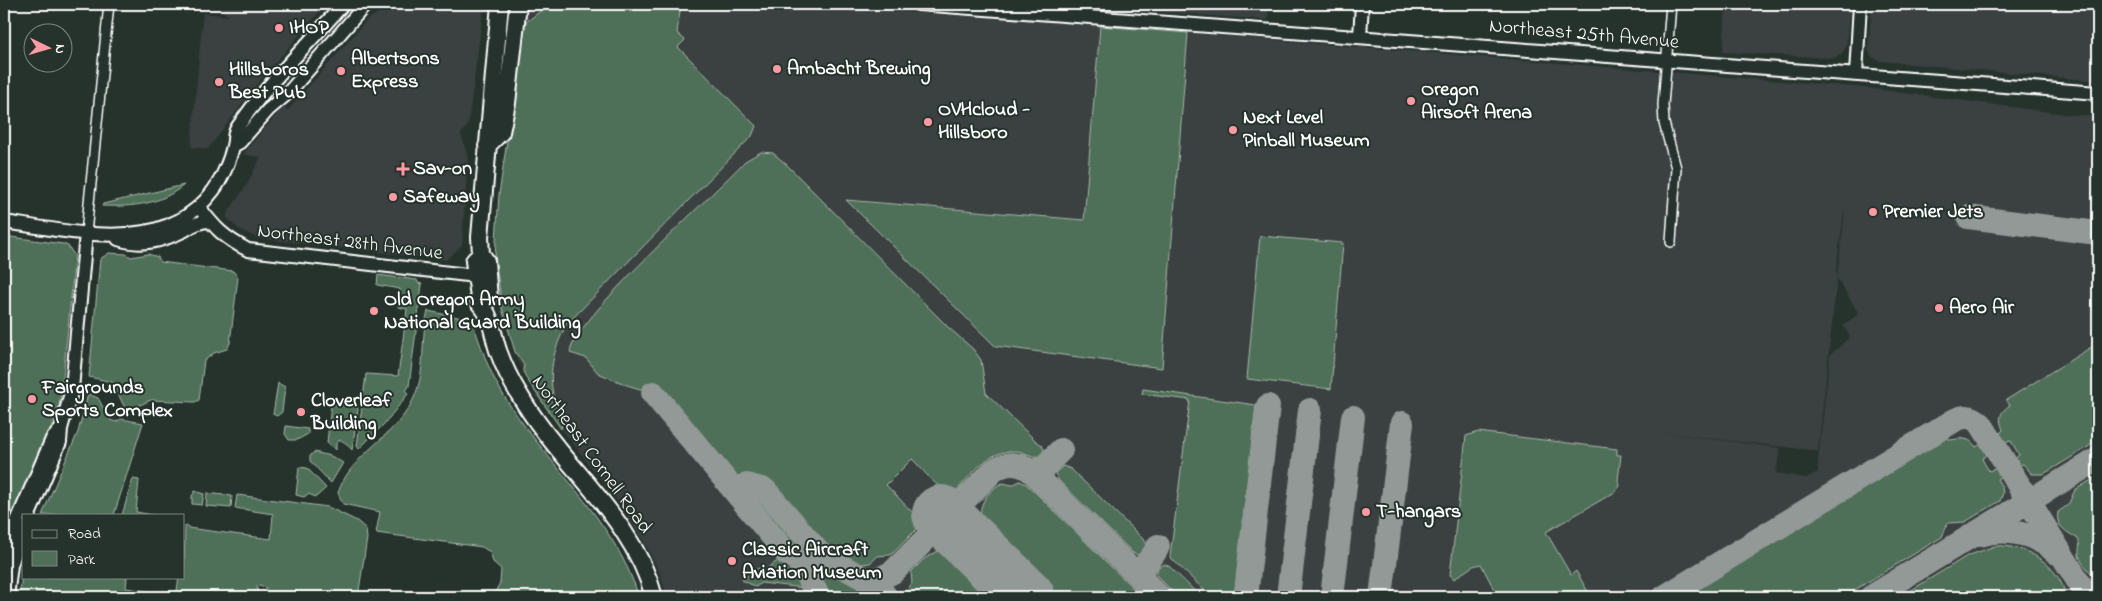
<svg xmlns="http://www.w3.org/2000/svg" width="2102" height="601" font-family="'Indie Flower',sans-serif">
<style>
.built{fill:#3a4140;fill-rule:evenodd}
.green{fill:#506f58;stroke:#a8b7ac}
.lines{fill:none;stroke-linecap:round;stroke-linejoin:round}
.taxiway{stroke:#929996;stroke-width:24}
.runway{stroke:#929996;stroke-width:58}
.street-casing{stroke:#fff;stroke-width:12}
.secondary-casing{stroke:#fff;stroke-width:16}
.highway-casing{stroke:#fff;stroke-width:20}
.street{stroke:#26332d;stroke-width:9}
.secondary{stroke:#26332d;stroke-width:12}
.highway{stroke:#26332d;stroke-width:16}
.poi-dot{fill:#ff9aa2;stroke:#26332d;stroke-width:2}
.labels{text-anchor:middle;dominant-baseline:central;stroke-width:4;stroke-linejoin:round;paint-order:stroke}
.poi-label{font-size:20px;font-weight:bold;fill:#fff;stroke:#26332d;text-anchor:start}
.street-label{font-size:20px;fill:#fff;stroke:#26332d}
</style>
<rect width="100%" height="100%" fill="#26332d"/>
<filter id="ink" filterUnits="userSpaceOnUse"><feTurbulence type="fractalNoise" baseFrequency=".02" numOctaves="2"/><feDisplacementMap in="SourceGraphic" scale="10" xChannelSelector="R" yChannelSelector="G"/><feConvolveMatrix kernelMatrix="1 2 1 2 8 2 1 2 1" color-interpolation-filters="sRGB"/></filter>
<g filter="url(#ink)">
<!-- built -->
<path class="built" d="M214,4H326L258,83L208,149L191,147L203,13L229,16Z
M392,4H477L483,11L468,125L461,134L468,158L462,245L446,260L257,238L239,229L227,218V214L246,186L261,157L243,154L283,107L288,110L367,20Z
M526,4H802L1100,26L1084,220L848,200L1162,368L1188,33L1866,88L2064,114L2098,117V597H667L661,576L648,549L625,511L537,397L517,359L501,311L495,256L499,194L524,7ZM1844,212H1845L1837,278L1836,270ZM1343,243L1331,390L1248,379ZM1837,278L1859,314L1843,325L1850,337L1830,355L1818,461V472L1806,478L1776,473L1780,448L1658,432L1818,451Z
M1052,4H1269L1268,20Z
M1726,4H1850L1846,47L1842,54L1833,58L1723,52Z
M1872,4H2098V81L1880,61L1872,57L1868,50Z"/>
<!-- green -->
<path class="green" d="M546,4H681L677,33L685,40L678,47L756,126L752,136L567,324C553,349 547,375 555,403C558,412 564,420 561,429L526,378L523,370L524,365L515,352L502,308L495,256L499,194L512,108L520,27L543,9Z
M1100,26L1188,33L1162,368L995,346L846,200L1084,220Z
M761,152L773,153L787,165L949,328L973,349L981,360L986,393L1036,441L1042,445L1044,450L1041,456C1031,458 1024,451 1015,451C988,450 972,474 956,491C942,497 922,468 912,459L886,485L918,518L919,527L893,553L890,555L878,556L870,563L855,565L839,559L821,548L773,489L763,483L733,475L687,416L668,395L657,388L640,389L627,385L598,373L586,358L570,353C571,322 716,193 745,161Z
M184,185C160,205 132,207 102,206L103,204Z
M4,236L63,244L68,246L75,256L62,388L58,411L4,539Z
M1260,236L1343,243L1331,389L1247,379Z
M109,253L126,254L131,257L148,254L158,257L160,262L233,271L238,277L230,343L227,349L214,353L204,361L199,400L195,402L151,400L131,409L125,408L112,382L89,377L100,259Z
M378,275L417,280L418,283L422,284L409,386L406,391L408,394L385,423L359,449L357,446L366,374L398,376L407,309L398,307L400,289L377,285Z
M428,311L472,320C480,344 488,369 501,391C543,462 614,517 639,597H492L500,583L501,569L493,562L490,552L482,547L376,533L380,512L343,504L338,493C349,458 386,441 406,412C430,377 418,346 428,311Z
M2098,343V439L2088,447L2049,471L2043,474H2032L2023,464L2018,466L2014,459L2019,455L2011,441L2004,443L1999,434L2003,430C1998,418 2000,412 2010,405L2006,400Z
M278,383L285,387L282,412L277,416L273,414Z
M1143,389L1256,405L1234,597H1211L1170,557L1190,400L1142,394Z
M88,394L98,398L110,420L116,422L121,419L143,423L114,515H42L78,432Z
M331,404L357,407L358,409L352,450C347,445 347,442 339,440L336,444V450L327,443Z
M286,426L308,429V434L297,440H289L285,434Z
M1478,432L1617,449V455H1621L1618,480L1620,486L1615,492L1546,532L1571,575L1576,571L1591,597H1498L1481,564L1473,566L1454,579L1450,575L1466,436Z
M1945,437L1951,440C1962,438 1969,437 1976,447L1982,443L1988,454L1982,459L1989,471L1997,468L2002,476L1997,479L2002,487L2003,493L2000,501L1965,522L1948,523L1942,537L1843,597H1679Z
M314,452L331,456L343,463L331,483L310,461V456Z
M1063,466L1071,469L1143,539L1146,545L1143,552L1138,555L1133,553L1058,480L1055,473Z
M299,467L307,468L326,488L316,497L308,494L304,497L296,495Z
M2098,476V580C2092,574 2082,565 2079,556C2078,550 2081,545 2078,539C2068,532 2055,528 2058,512L2068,505L2075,490Z
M133,479L139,480L136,512L153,515H122Z
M1020,481L1026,484L1038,495L1142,597H1054L995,536C994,516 984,525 981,515C978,503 993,486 1003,483L1012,485Z
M749,490L757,491L766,497L810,550L801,551L792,547L745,491Z
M195,491L204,494L202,505L192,504V496Z
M207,493L232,496L231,508L206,506Z
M237,495L328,507L357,521L366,529L367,538L358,597H302L288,595V597H262L265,596L266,588L260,585L257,586L258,597H176L179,577H184L185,526H188V528L271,539L273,514L235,508Z
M1995,546C2026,544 2060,565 2066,597H1900L1967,556Z
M938,551H943L950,555L953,564L968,566L999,597H903L912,583L911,572L924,559Z
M779,560L793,565L807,590L804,588L761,583L756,587L742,580L758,568L763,571Z
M24,563V577H127L126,588L167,594L166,597H134L105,593L104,597H19Z
M820,564C835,568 858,583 862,597H826L810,569V566Z
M1165,564L1170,567L1201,597H1178L1156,575L1158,567Z"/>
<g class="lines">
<!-- taxiway -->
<path class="taxiway" d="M1968,217L2098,233
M653,393L787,554C800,563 814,555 829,560
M1030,470H1041L1061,450
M734,489L747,485L765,490L821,555L878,586L886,597
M1979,535C2007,527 2035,533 2057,553
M797,559L819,597
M864,578L879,579L893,572L993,471C1006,462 1017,462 1030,470L1160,597
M1145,582C1135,568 1154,559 1158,546
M1246,597L1268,406
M1288,597L1310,410
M1332,597L1353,417
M1381,597L1402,423
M1664,597L1955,420C1965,415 1973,416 1981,424L2088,597
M1871,597L2098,459"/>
<!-- runway -->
<path class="runway" d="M941,514L1026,597"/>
<defs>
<path id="street" d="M86,233L109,4
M1671,242L1676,168L1664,123L1663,105L1671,4"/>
<path id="secondary" d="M918,4L2098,93
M1360,36L1362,4
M1856,74L1860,4
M233,146L240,142L268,110L288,93L366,4
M199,207C215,228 223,237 248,250L476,276
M4,222C72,231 164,257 213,191C222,179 230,160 233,146C235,139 233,134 237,128C267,83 308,45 343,4
M118,239C142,247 162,241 185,230C193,225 200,221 210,221
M29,515L60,442L61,429L72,389L86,233
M4,558L11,535L52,439L61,429
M7,597L11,565L24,527"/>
<path id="highway" d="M487,146L501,132L507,103L518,4
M481,254L474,261L480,304C492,315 493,338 499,353C504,367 511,381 519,394C559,464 633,516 654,597
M489,298L486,261L481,254L480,237L500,4"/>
</defs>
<!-- street casing -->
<use href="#street" class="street-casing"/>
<!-- secondary casing -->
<use href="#secondary" class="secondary-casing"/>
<!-- highway casing -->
<use href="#highway" class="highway-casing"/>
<!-- street -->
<use href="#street" class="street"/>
<!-- secondary -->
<use href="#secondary" class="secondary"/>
<!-- highway -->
<use href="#highway" class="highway"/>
</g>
</g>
<!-- markers -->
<g class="poi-dot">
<circle cx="279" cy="28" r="5"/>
<circle cx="777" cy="69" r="5"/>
<circle cx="341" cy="71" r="5"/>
<circle cx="219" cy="82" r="5"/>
<circle cx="1411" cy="101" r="5"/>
<circle cx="928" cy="122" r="5"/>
<circle cx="1233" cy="130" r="5"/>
<path d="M400.5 161.5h5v5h5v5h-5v5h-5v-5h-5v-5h5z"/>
<circle cx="393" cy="197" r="5"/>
<circle cx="1873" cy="212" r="5"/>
<circle cx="1939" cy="308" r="5"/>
<circle cx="374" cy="311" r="5"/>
<circle cx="32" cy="399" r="5"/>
<circle cx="301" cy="412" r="5"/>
<circle cx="1366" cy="512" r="5"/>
<circle cx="732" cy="561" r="5"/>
</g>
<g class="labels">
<!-- poi labels -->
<g class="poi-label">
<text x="289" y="28">IHOP</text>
<text x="351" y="59">Albertsons<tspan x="351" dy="23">Express</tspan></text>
<text x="787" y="69">Ambacht Brewing</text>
<text x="229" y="70">Hillsboros<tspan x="229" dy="23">Best Pub</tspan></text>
<text x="1421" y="90">Oregon<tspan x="1421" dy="23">Airsoft Arena</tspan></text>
<text x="938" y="110">OVHcloud -<tspan x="938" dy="23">Hillsboro</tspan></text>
<text x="1243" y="118">Next Level<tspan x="1243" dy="23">Pinball Museum</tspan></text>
<text x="413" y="169">Sav-on</text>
<text x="403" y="197">Safeway</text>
<text x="1883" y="212">Premier Jets</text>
<text x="384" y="300">Old Oregon Army<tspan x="384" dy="23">National Guard Building</tspan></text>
<text x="1949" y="308">Aero Air</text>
<text x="42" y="388">Fairgrounds<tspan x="42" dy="23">Sports Complex</tspan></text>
<text x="311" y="401">Cloverleaf<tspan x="311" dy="23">Building</tspan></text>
<text x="1376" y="512">T-hangars</text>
<text x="742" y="550">Classic Aircraft<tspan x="742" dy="23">Aviation Museum</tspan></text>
</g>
<!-- street labels -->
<g class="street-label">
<text transform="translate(1584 35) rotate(5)">Northeast 25th Avenue</text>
<text transform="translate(350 243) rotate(7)">Northeast 28th Avenue</text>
<text transform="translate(591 455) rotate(54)">Northeast Cornell Road</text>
</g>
</g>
<!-- margin -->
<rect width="2102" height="601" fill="none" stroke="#26332d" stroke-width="20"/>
<rect x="10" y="10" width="2082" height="581" fill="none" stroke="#fff" stroke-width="2" filter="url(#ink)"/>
<!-- legend -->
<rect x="22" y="514" width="162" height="65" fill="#26332d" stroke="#7d8581"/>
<rect x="32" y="530" width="25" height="8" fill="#26332d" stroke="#7d8581"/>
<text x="68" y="538" font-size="15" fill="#ffffff">Road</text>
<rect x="32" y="551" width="25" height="15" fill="#506f58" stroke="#7d8581"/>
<text x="68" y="564" font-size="15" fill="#ffffff">Park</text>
<!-- north arrow -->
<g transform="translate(48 48) rotate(95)"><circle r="24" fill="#26332d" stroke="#7d8581"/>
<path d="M0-4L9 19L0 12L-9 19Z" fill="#ff9aa2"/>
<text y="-8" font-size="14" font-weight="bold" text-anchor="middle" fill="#ffffff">N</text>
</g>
</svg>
